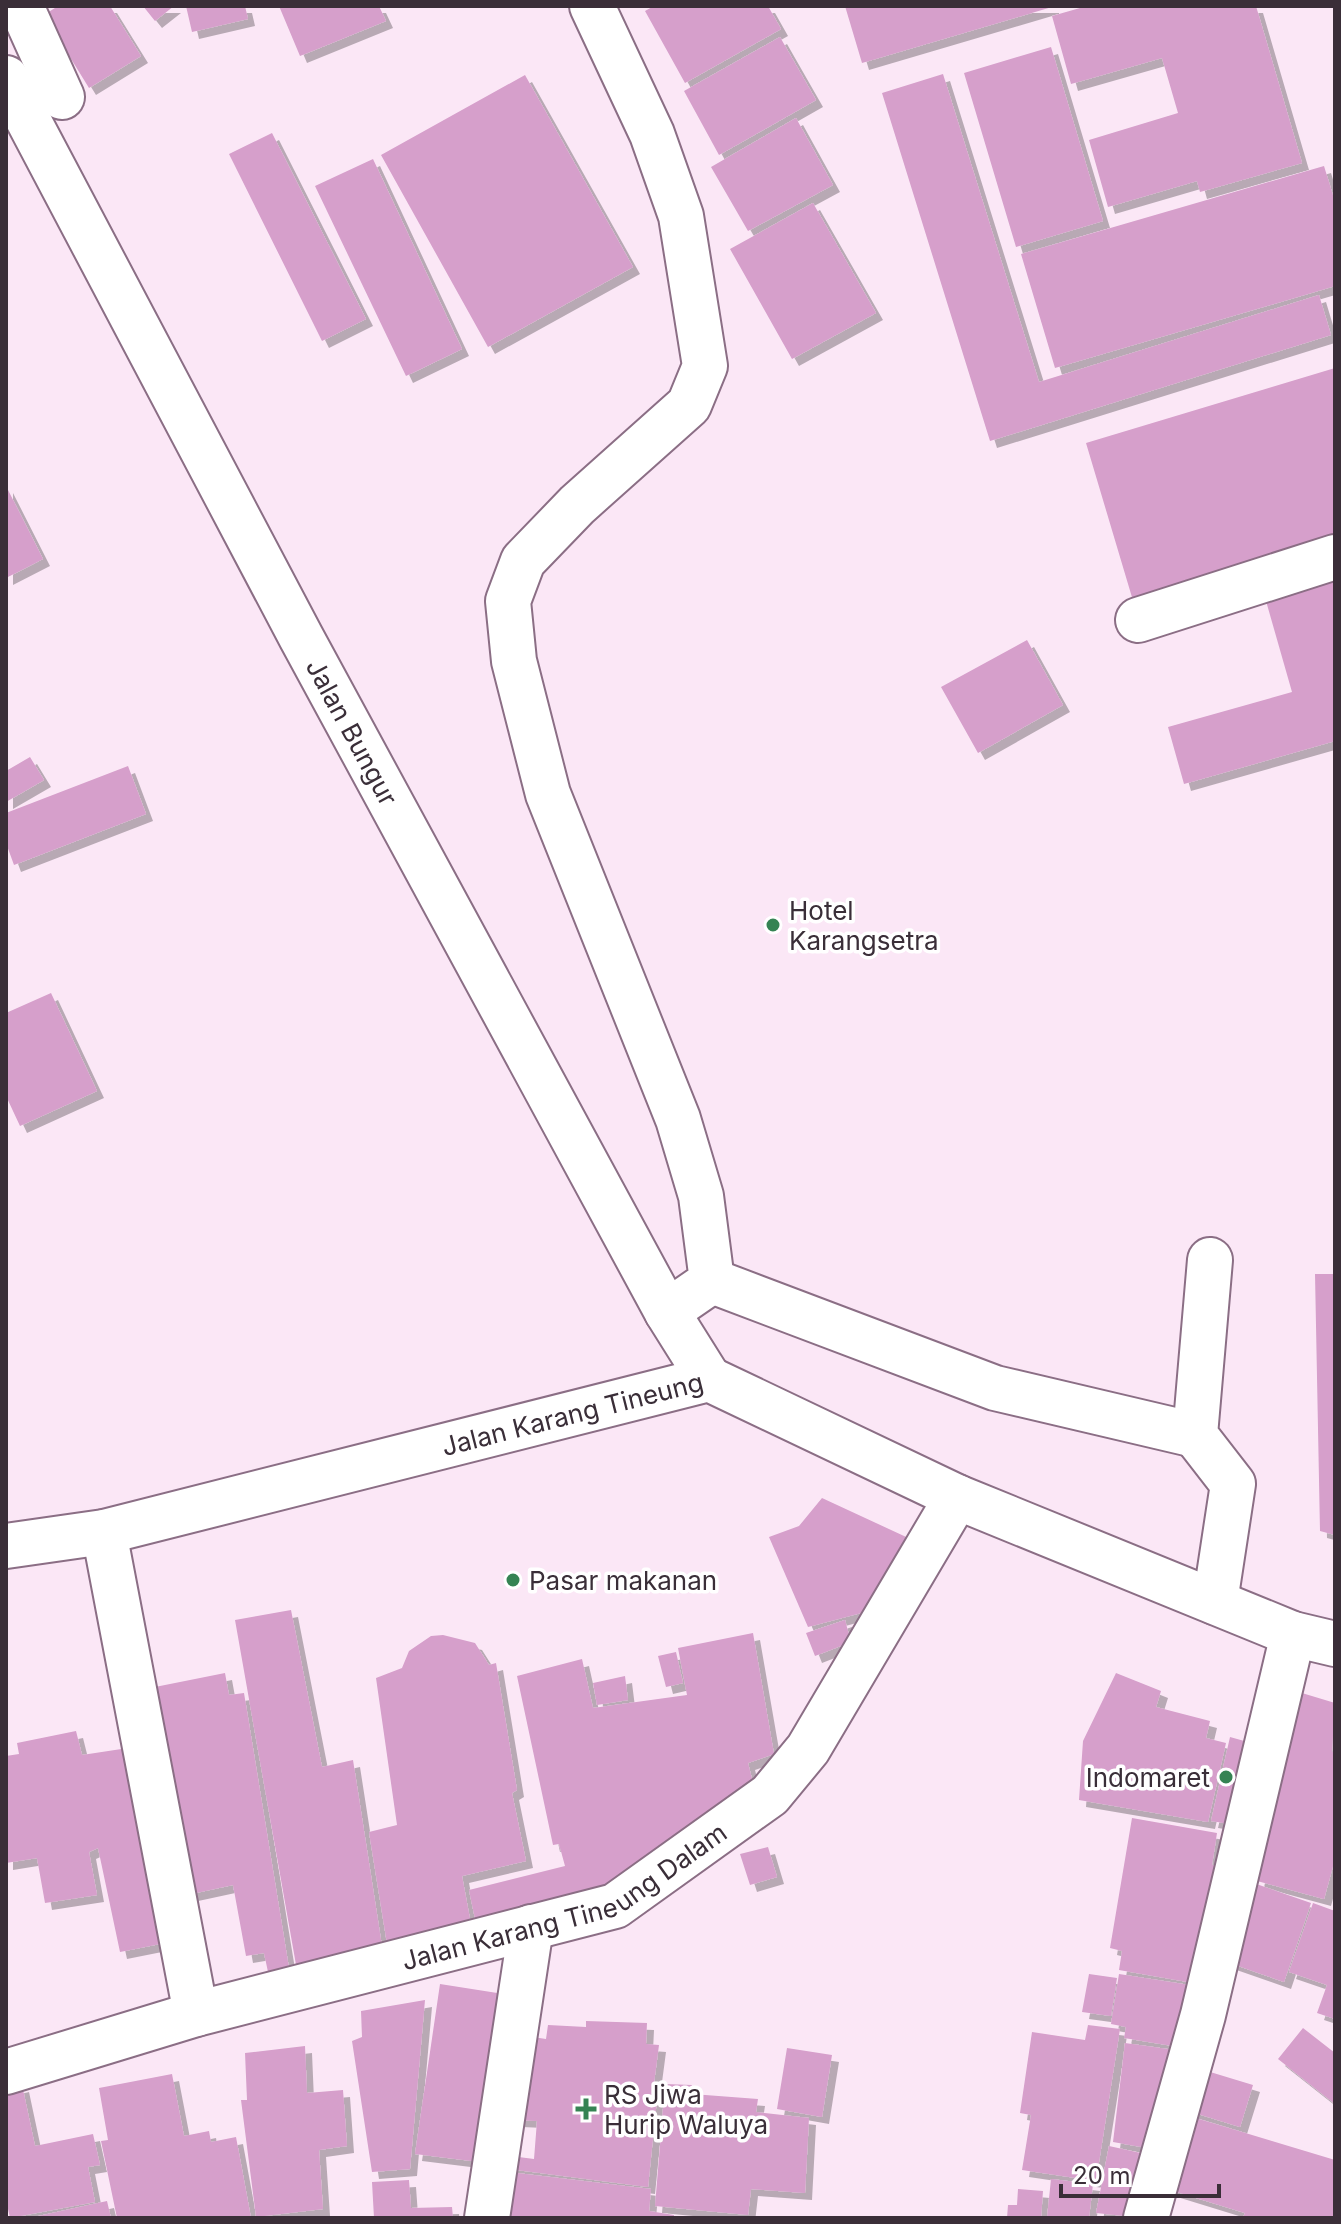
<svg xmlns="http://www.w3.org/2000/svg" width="1341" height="2224" font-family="Inter,sans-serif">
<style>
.building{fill:#d69fcb;filter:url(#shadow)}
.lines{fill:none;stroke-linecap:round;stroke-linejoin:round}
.minor-casing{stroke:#8b6e85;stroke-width:48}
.minor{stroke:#fff;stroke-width:44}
.poi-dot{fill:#358353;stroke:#fff;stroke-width:3}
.labels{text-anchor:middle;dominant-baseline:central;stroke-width:7;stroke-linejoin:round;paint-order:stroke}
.street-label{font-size:26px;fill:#3a2e38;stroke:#fff}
.poi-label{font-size:26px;fill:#3a2e38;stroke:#fff;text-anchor:start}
</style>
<defs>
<filter id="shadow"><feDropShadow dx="7" dy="7" stdDeviation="0" flood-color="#0004"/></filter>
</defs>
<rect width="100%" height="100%" fill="#fbe7f6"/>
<!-- building -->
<path class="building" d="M58,6H110L141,56L89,88L44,15Z
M143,6H174L155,21Z
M186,6H245L248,19L192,32Z
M279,6H379L386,21L300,56Z
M654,6H768L781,29L685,83L645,11Z
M845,6H1052V7L862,63Z
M1087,6H1256L1302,163L1200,192L1197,181L1108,207L1089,140L1178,113L1162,58L1071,84L1052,16Z
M780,37L816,100L719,155L684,91Z
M1051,47L1103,221L1016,247L964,73Z
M943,74L1039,382L1319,295L1331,335L990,441L882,93Z
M525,75L633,267L488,347L381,155Z
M796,118L833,185L748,231L711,167Z
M272,133L366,319L322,341L229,154Z
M373,159L462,349L406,376L315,186Z
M1324,166L1335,202V286L1055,368L1021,254Z
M813,203L876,313L792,359L730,249Z
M1335,368V542L1134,604L1086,443Z
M6,486L43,559L6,578Z
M1335,574V741L1184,784L1168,727L1292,692L1264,594Z
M1027,640L1063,705L978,753L941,687Z
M30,757L44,780L6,802V771Z
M128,766L146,814L14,865L6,843V813Z
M51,993L97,1091L20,1126L6,1096V1013Z
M1315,1274H1335V1535L1320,1531Z
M822,1498L917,1542L880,1608L808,1627L769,1537L799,1526Z
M291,1610L322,1767L353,1760L384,1959L298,1976L235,1620Z
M845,1620L851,1642L815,1656L806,1633Z
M753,1633L774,1754L748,1763L756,1795L610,1900L478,1933L469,1890L565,1866L559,1844L553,1845L517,1676L582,1659L593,1708L687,1695L678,1648Z
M443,1635L475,1643L489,1665L496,1663L517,1790L512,1793L526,1861L462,1876L473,1935L389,1956L369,1832L397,1825L376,1678L402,1668L409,1651L431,1636Z
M676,1652L683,1683L666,1687L658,1656Z
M225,1673L229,1695L244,1693L289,1968L268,1972L264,1953L246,1956L233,1885L182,1896L145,1689Z
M1116,1673L1161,1691L1156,1707L1210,1721L1206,1738L1226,1743L1208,1822L1079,1800L1083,1741Z
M625,1676L628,1700L597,1705L593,1683Z
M1292,1690L1335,1703L1332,1752H1335V1859L1324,1899L1257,1881Z
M76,1731L82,1755L128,1748L165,1943L120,1952L98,1848L89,1852L97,1895L45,1903L37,1858L6,1863V1756L19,1754L17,1743Z
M1230,1737L1255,1744L1236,1825L1211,1821Z
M1132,1818L1217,1833L1212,1865L1226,1866L1205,1985L1119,1970L1122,1951L1110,1948Z
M768,1847L777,1877L750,1885L740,1854Z
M1248,1881L1311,1903L1284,1982L1221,1960Z
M1313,1903L1335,1911V2019L1317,2013L1327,1985L1289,1972Z
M1089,1974L1117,1978L1111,2016L1082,2012Z
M1119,1974L1196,1986L1185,2048L1124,2038L1126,2027L1111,2024Z
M440,1984L510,1995L488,2163L415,2154Z
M425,2000L410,2169L372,2172L352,2041L362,2037L361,2011Z
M586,2021L647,2023L646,2044L659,2045L652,2098L657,2099L648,2187L509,2169L511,2156L534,2159L537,2121L515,2120L526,2036L546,2039L548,2025L586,2027Z
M1088,2025L1120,2029L1096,2181L1022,2170L1031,2115L1020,2113L1032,2032L1085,2040Z
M1303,2028L1335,2053V2104L1278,2059Z
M1125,2043L1189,2052L1164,2151L1113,2142Z
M305,2046L307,2093L343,2090L347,2146L319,2150L323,2209L256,2217L241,2100H247L245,2053Z
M787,2048L832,2055L822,2117L777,2109Z
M1197,2068L1253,2085L1240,2127L1185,2110Z
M172,2074L184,2136L209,2131L211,2142L236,2137L251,2218H117L101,2141L108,2140L99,2088Z
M665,2084L692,2085V2094L758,2099L756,2112L809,2118L805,2193L751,2189L748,2215L655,2206Z
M22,2085L35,2146L93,2134L100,2165L88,2167L95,2202L10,2218L6,2200V2089Z
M1189,2116L1335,2160V2218H1243L1245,2213L1167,2189Z
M1109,2146L1159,2157L1144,2218L1096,2213Z
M499,2171L651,2189L649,2211L674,2215V2218H494Z
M1051,2179L1093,2184L1089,2218H1047Z
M409,2180L411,2208L452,2207L453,2218H374L372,2182Z
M1018,2189L1043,2191L1041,2218H1007L1008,2205H1017Z
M107,2201L111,2218H34V2217Z"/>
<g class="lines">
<defs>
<g id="minor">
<path d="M21,6L62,97"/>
<path d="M592,6L652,134L681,216L705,366L689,405L577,505L523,561L508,601L514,661L548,794L678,1119L701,1196L712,1281L667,1312"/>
<path id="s1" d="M6,78L301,637L667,1312L709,1379"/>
<path d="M1138,620L1335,557"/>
<path d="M1210,1260L1195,1435L1233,1484L1215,1602"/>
<path d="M712,1281L995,1388L1195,1435"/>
<path d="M104,1532L196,2014"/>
<path id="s2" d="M6,1546L104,1532L709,1379L957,1497L1293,1634L1335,1644"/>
<path id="s3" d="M6,2072L196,2014L615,1906L770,1795L808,1749L957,1497"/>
<path d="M487,2218L531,1927"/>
<path d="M1146,2218L1203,2015L1293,1634"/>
</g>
</defs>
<!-- minor casing -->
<use href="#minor" class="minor-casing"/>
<!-- minor -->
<use href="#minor" class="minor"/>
</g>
<!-- markers -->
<g class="poi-dot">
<circle cx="773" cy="925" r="8"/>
<circle cx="513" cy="1580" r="8"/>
<circle cx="1226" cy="1777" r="8"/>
<path d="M582 2097h8v8h8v8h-8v8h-8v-8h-8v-8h8z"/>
</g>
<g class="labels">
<!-- street labels -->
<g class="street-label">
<text stroke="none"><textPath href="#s1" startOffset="740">Jalan Bungur</textPath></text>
<text stroke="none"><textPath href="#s2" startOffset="582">Jalan Karang Tineung</textPath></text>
<text stroke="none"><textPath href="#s3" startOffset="588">Jalan Karang Tineung Dalam</textPath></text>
</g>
<!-- poi labels -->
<g class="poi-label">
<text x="789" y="910">Hotel<tspan x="789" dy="30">Karangsetra</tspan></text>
<text x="529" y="1580">Pasar makanan</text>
<text x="1210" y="1777" text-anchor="end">Indomaret</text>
<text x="604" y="2094">RS Jiwa<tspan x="604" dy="30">Hurip Waluya</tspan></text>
</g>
</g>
<!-- border -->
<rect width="1341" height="2224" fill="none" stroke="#3a2e38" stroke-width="16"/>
<!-- scale -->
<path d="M1061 2184v12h158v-12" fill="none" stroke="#3a2e38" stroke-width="4"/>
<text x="1073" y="2184" font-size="24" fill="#3a2e38" stroke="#ffffff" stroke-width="6" paint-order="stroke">20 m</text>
</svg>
